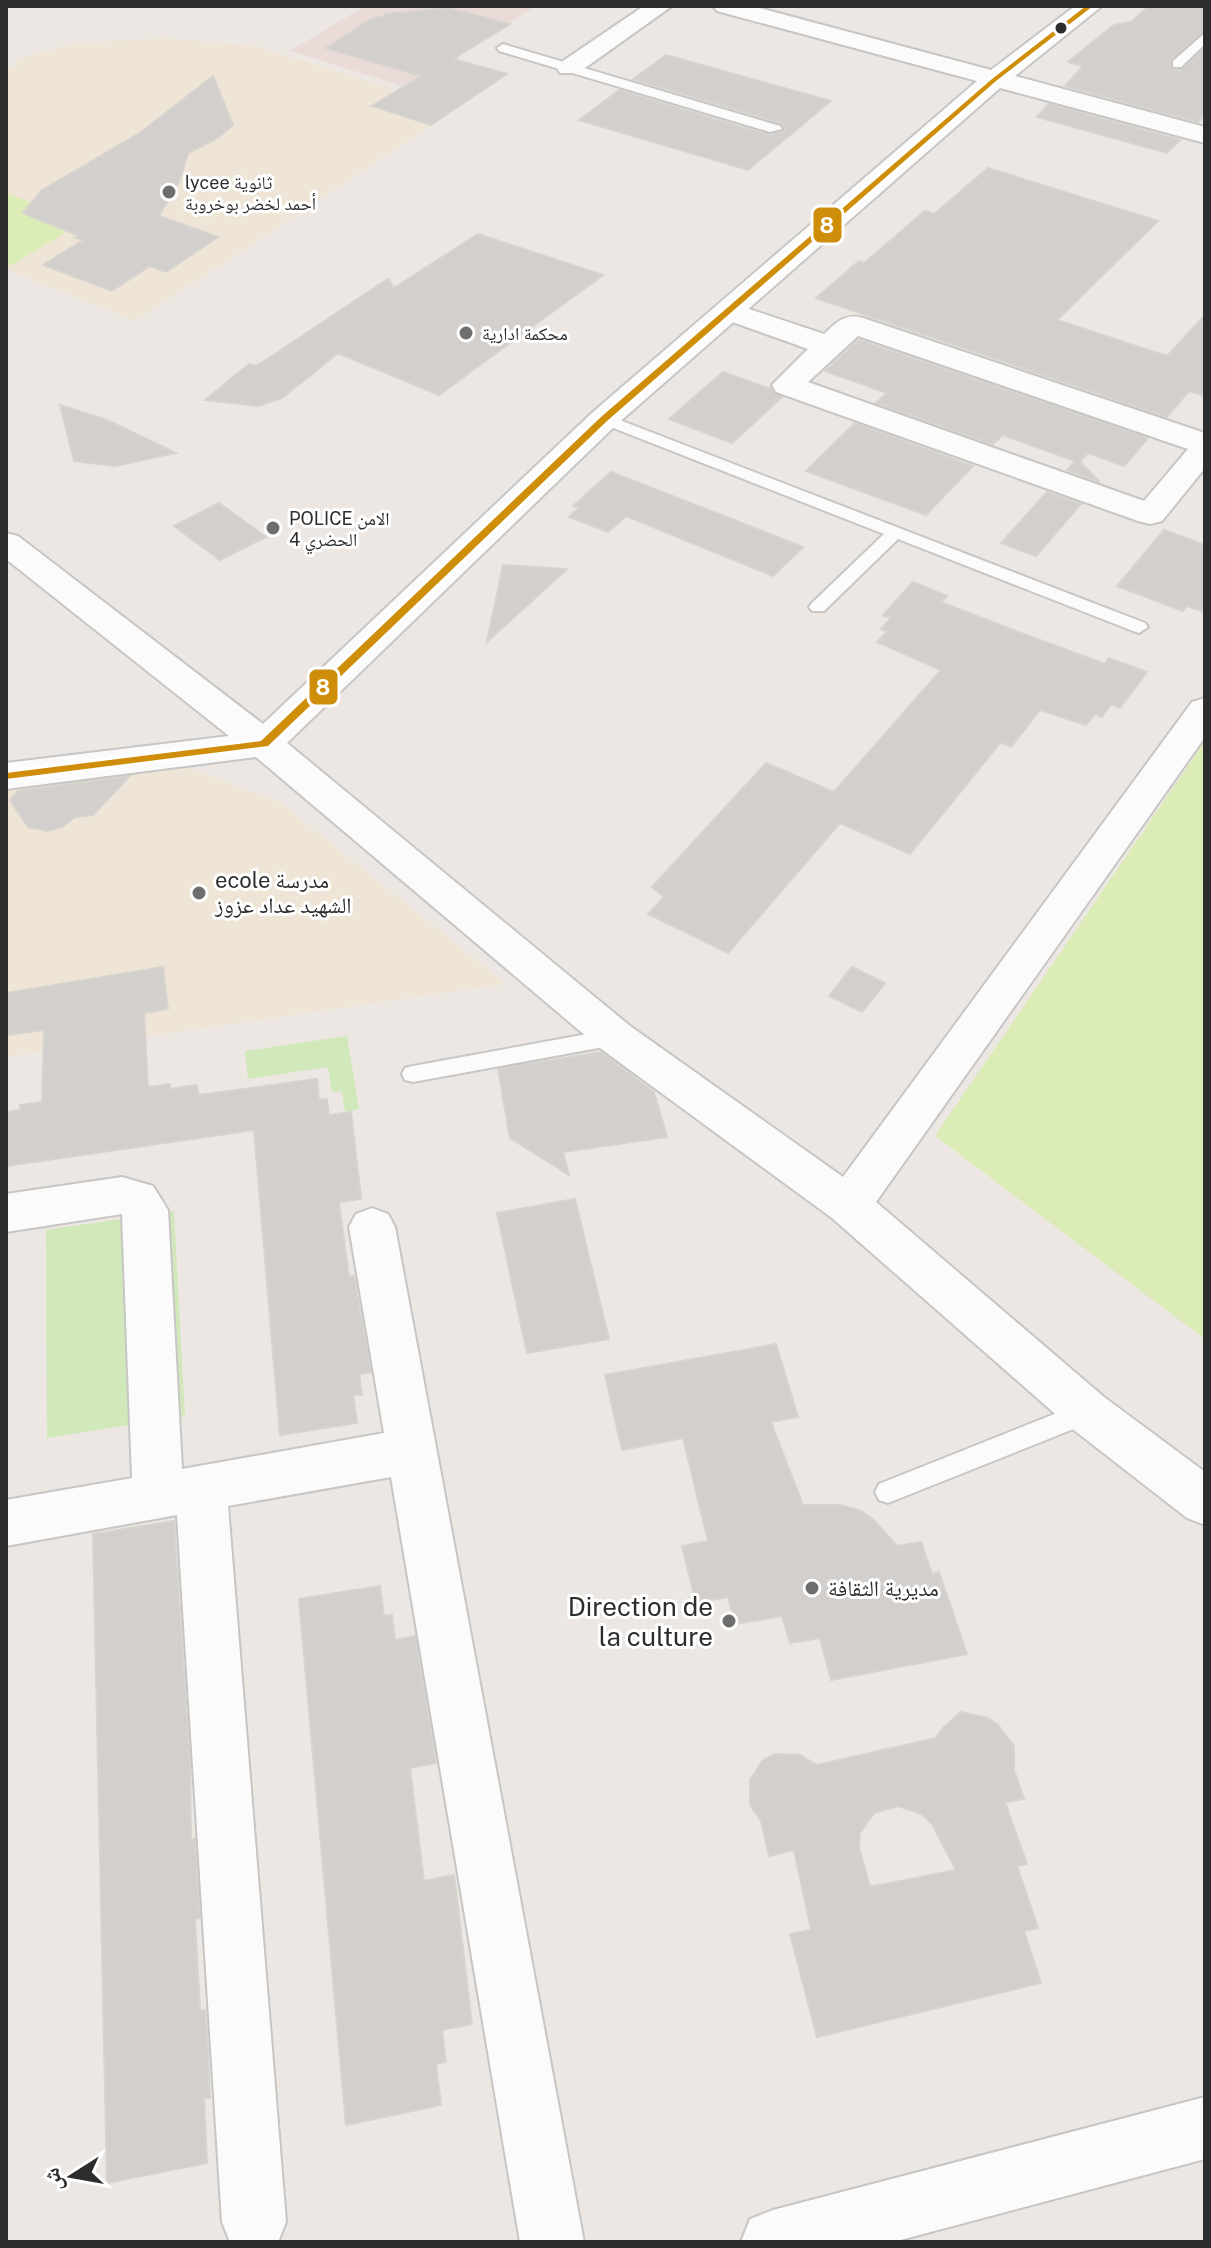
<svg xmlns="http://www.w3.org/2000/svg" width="1211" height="2248" font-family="'Public Sans','Noto Naskh Arabic',sans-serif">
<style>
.education{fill:#efe5d7}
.medical{fill:#eadbd9}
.green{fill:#d0e8ba}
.pitch{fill:#dcecb7}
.building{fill:#d2cfcc;stroke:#d7d3ce;stroke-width:2;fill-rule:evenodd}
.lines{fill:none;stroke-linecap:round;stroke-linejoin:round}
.lane-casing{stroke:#c7c6c5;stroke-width:4}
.street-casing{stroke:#c7c6c5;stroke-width:4}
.secondary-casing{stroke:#c7c6c5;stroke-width:4}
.lane{fill:#fcfbfb;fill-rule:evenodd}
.street{fill:#fcfbfb;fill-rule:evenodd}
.secondary{fill:#fcfbfb;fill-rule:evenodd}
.bus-1-casing{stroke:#fff;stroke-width:6}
.bus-1{fill:#cf8e09;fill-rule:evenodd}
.bus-dot{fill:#2d2d2d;stroke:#fff;stroke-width:3}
.poi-dot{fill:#706e6c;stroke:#fff;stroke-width:3}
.labels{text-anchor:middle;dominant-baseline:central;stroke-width:6;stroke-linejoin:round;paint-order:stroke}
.far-poi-label{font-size:18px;fill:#2d2d2d;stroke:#fff;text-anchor:start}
.poi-label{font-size:22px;fill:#2d2d2d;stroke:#fff;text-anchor:start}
.near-poi-label{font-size:26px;fill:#2d2d2d;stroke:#fff;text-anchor:end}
.line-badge{stroke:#fff;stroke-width:3}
.badge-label{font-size:22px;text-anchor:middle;font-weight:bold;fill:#fff}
</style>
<rect width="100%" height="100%" fill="#ece7e2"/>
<!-- education -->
<path class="education" d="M165,38L256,46L456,109L136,321L6,270V70L19,65L13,61L74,43Z
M173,762L280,802L506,984L6,1057V784Z"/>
<!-- medical -->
<path class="medical" d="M365,6H535L412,89L290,51Z"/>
<!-- green -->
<path class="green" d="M347,1036L359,1109L345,1112L342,1091L332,1092L328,1067L248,1079L245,1051Z
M174,1211L185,1416L47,1438L46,1230Z"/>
<!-- pitch -->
<path class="pitch" d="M6,193L83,222L10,266L6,264Z
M1205,741V1339L935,1136Z"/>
<!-- building -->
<path class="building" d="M1149,6H1205V30L1170,61L1171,69L1181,70L1205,48V115L1198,122L1065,86L1083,66L1068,62L1114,25L1131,22Z
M448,8L510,24L453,59L507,74L431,125L372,106L421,76L326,48L373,18L385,17V14Z
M666,55L741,76L831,101L748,170L579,120L619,90L769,135L785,130L781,123L633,79Z
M213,76L233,125L218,138L188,153L180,180L159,216L218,237L166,272L150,266L112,291L43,265L83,240L74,237L77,235L23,213L41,191L141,132Z
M1049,104L1180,140L1167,153L1037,117Z
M988,168L1158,221L1057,320L1167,356L1205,315V396L1189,391L1167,417L816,298L859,261L864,263L925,211L934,214Z
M478,234L603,275L439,395L338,353L282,398L258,406L205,400L249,364L255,366L261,363L388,279L394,288Z
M859,340L1148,438L1124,466L1088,453L1080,462L1100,482L1067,470L1075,461L1003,435L993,444L876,403L887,393L825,371Z
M723,372L771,389L782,397L732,443L669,419Z
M60,405L107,420L176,453L115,466L74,461Z
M855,423L973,466L926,515L806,471Z
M611,472L724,516L803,547L773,576L626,516L608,532L569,517L579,508L573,506Z
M1047,492L1081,504L1036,556L1001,543Z
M219,503L266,537L220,560L174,526Z
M1164,530L1205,545V612L1187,606L1183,611L1117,586Z
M503,565L567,569L487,642Z
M913,582L947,596L941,602L1000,625L1105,664L1109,658L1147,672L1120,708L1111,704L1102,717L1095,714L1086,725L1040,710L1011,747L1001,742L910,854L840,823L728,953L648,914L664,897L652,887L766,763L834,792L941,670L877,642L887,632L881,629L891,618L883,615Z
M130,776L93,815L75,817L62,827L48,831L28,827L10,800L18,791Z
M163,967L168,1009L144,1013L148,1087L170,1084V1089L197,1085L198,1095L317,1079L319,1100L327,1099L329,1115L351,1112L361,1199L339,1202L349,1277L354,1276L371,1372L359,1374L362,1395H353L357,1423L280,1435L254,1130L6,1166V1112L20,1110V1105L42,1102L44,1030L6,1035V993Z
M852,967L885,983L862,1012L829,996Z
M601,1052L654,1092L667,1137L563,1152L569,1175L510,1138L498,1069Z
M575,1199L609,1339L527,1353L497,1213Z
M776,1344L798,1417L771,1422L803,1505H841L861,1511L874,1520L897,1546L921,1542L932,1574L939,1572L967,1654L831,1680L820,1638L790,1643L782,1616L735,1624L728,1597L696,1603L682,1546L708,1541L683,1438L622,1450L605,1375Z
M174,1521L190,1762L191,1840L195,1839L200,1918L195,1919L200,2011L205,2010L208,2053L210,2098H204L207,2163L107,2183L93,1534Z
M380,1586L384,1616L392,1615L395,1640L415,1636L436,1763L410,1768L424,1881L454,1875L472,2024L442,2030L446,2062L436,2064L441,2105L346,2125L299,1599Z
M961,1712L988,1718L998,1725L1014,1746V1770L1024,1799L1005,1802L1027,1864L1017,1866L1038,1928L1024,1931L1041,1983L817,2037L790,1934L811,1930L794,1850L769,1856L761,1821L750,1805V1780L763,1760L775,1754L800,1755L817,1765L936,1738L943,1728ZM898,1806L922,1814L932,1824L956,1870L870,1887L859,1847L860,1833L874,1813Z"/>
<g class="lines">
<defs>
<path id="lane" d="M1205,33V44L1181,67H1173V61Z
M503,44L780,126L782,129L770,132L499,51L497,48Z
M604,414L1145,623L1148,627L1139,633L1133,631L898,539L824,611H812L809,607L812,603L884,534L598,422V416Z
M615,1029L623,1031L626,1037L623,1043L615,1045L413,1082L405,1080L402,1074L405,1068L413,1066Z
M1087,1401L1096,1404L1099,1412L1096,1420L888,1503L879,1500L875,1492L879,1484Z"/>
<path id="street" d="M644,6H672L578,73H560L557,68L560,63Z
M731,303L824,334C837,322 845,313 863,318L1205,433V468L1162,521L1150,524L1138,521L776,392L772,385L808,349L721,318L716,312L721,306ZM858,336L1188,449L1144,501L808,382Z
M122,1177L153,1186L168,1210L182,1469L384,1433L349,1227L356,1214L372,1208L388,1214L395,1227L584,2242H520L391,1477L228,1506L286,2222L278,2242H230L222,2222L177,1515L6,1546V1500L132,1478L122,1214L6,1232V1194Z
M1205,2097V2159L893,2242H741L750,2219L773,2210Z"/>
<path id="secondary" d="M713,6H752L991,70L1075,6H1102L1015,76L1205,127V143L1000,88L615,426L287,743L630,1026L843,1177L1192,702L1205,698V737L876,1202L1104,1397L1205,1472V1525L1187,1518L1070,1427L832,1218L600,1048L256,757L6,789V763L229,736L6,559V533L18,536L263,724L593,412L977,81L717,11Z"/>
</defs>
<!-- lane casing -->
<use href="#lane" class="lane-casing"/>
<!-- street casing -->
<use href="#street" class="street-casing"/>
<!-- secondary casing -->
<use href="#secondary" class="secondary-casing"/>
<!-- lane -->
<use href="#lane" class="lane"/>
<!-- street -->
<use href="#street" class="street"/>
<!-- secondary -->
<use href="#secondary" class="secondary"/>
<defs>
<path id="bus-1" d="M1086,6H1093L996,81L607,421L268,746L6,779V773L261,741L601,417L992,79Z"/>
</defs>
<!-- bus-1 casing -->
<use href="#bus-1" class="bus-1-casing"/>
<!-- bus-1 -->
<use href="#bus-1" class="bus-1"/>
</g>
<!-- markers -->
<circle class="bus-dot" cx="1061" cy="28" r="7"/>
<g class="poi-dot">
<circle cx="169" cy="192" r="8"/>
<circle cx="466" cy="333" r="8"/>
<circle cx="273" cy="528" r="8"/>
<circle cx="199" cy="893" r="8"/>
<circle cx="812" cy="1588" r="8"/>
<circle cx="729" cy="1621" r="8"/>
</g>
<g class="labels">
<!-- far-poi labels -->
<g class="far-poi-label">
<text x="185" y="182">lycee ثانوية<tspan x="185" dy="21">أحمد لخضر بوخروبة</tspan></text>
<text x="482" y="333">محكمة ادارية</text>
<text x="289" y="518">POLICE الامن<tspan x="289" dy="21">الحضري 4</tspan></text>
</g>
<!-- poi labels -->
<g class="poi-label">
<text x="215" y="880">ecole مدرسة<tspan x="215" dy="25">الشهيد عداد عزوز</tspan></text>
<text x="828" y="1588">مديرية الثقافة</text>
</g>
<!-- near-poi labels -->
<g class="near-poi-label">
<text x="713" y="1606">Direction de<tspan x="713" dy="30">la culture</tspan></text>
</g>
</g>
<g class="line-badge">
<rect x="812" y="206" width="31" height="38" rx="8" fill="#cf8e09"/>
<rect x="308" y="668" width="31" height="38" rx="8" fill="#cf8e09"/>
</g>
<g class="badge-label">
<text x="827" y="233">8</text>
<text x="323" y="695">8</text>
</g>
<!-- border -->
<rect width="1211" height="2248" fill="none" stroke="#2d2d2d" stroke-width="16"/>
<!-- north arrow -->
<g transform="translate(72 2176) rotate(259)" stroke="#ffffff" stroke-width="6" paint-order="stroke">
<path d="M0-6L14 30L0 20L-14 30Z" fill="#2d2d2d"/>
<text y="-12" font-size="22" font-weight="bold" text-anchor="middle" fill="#2d2d2d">ش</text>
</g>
</svg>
